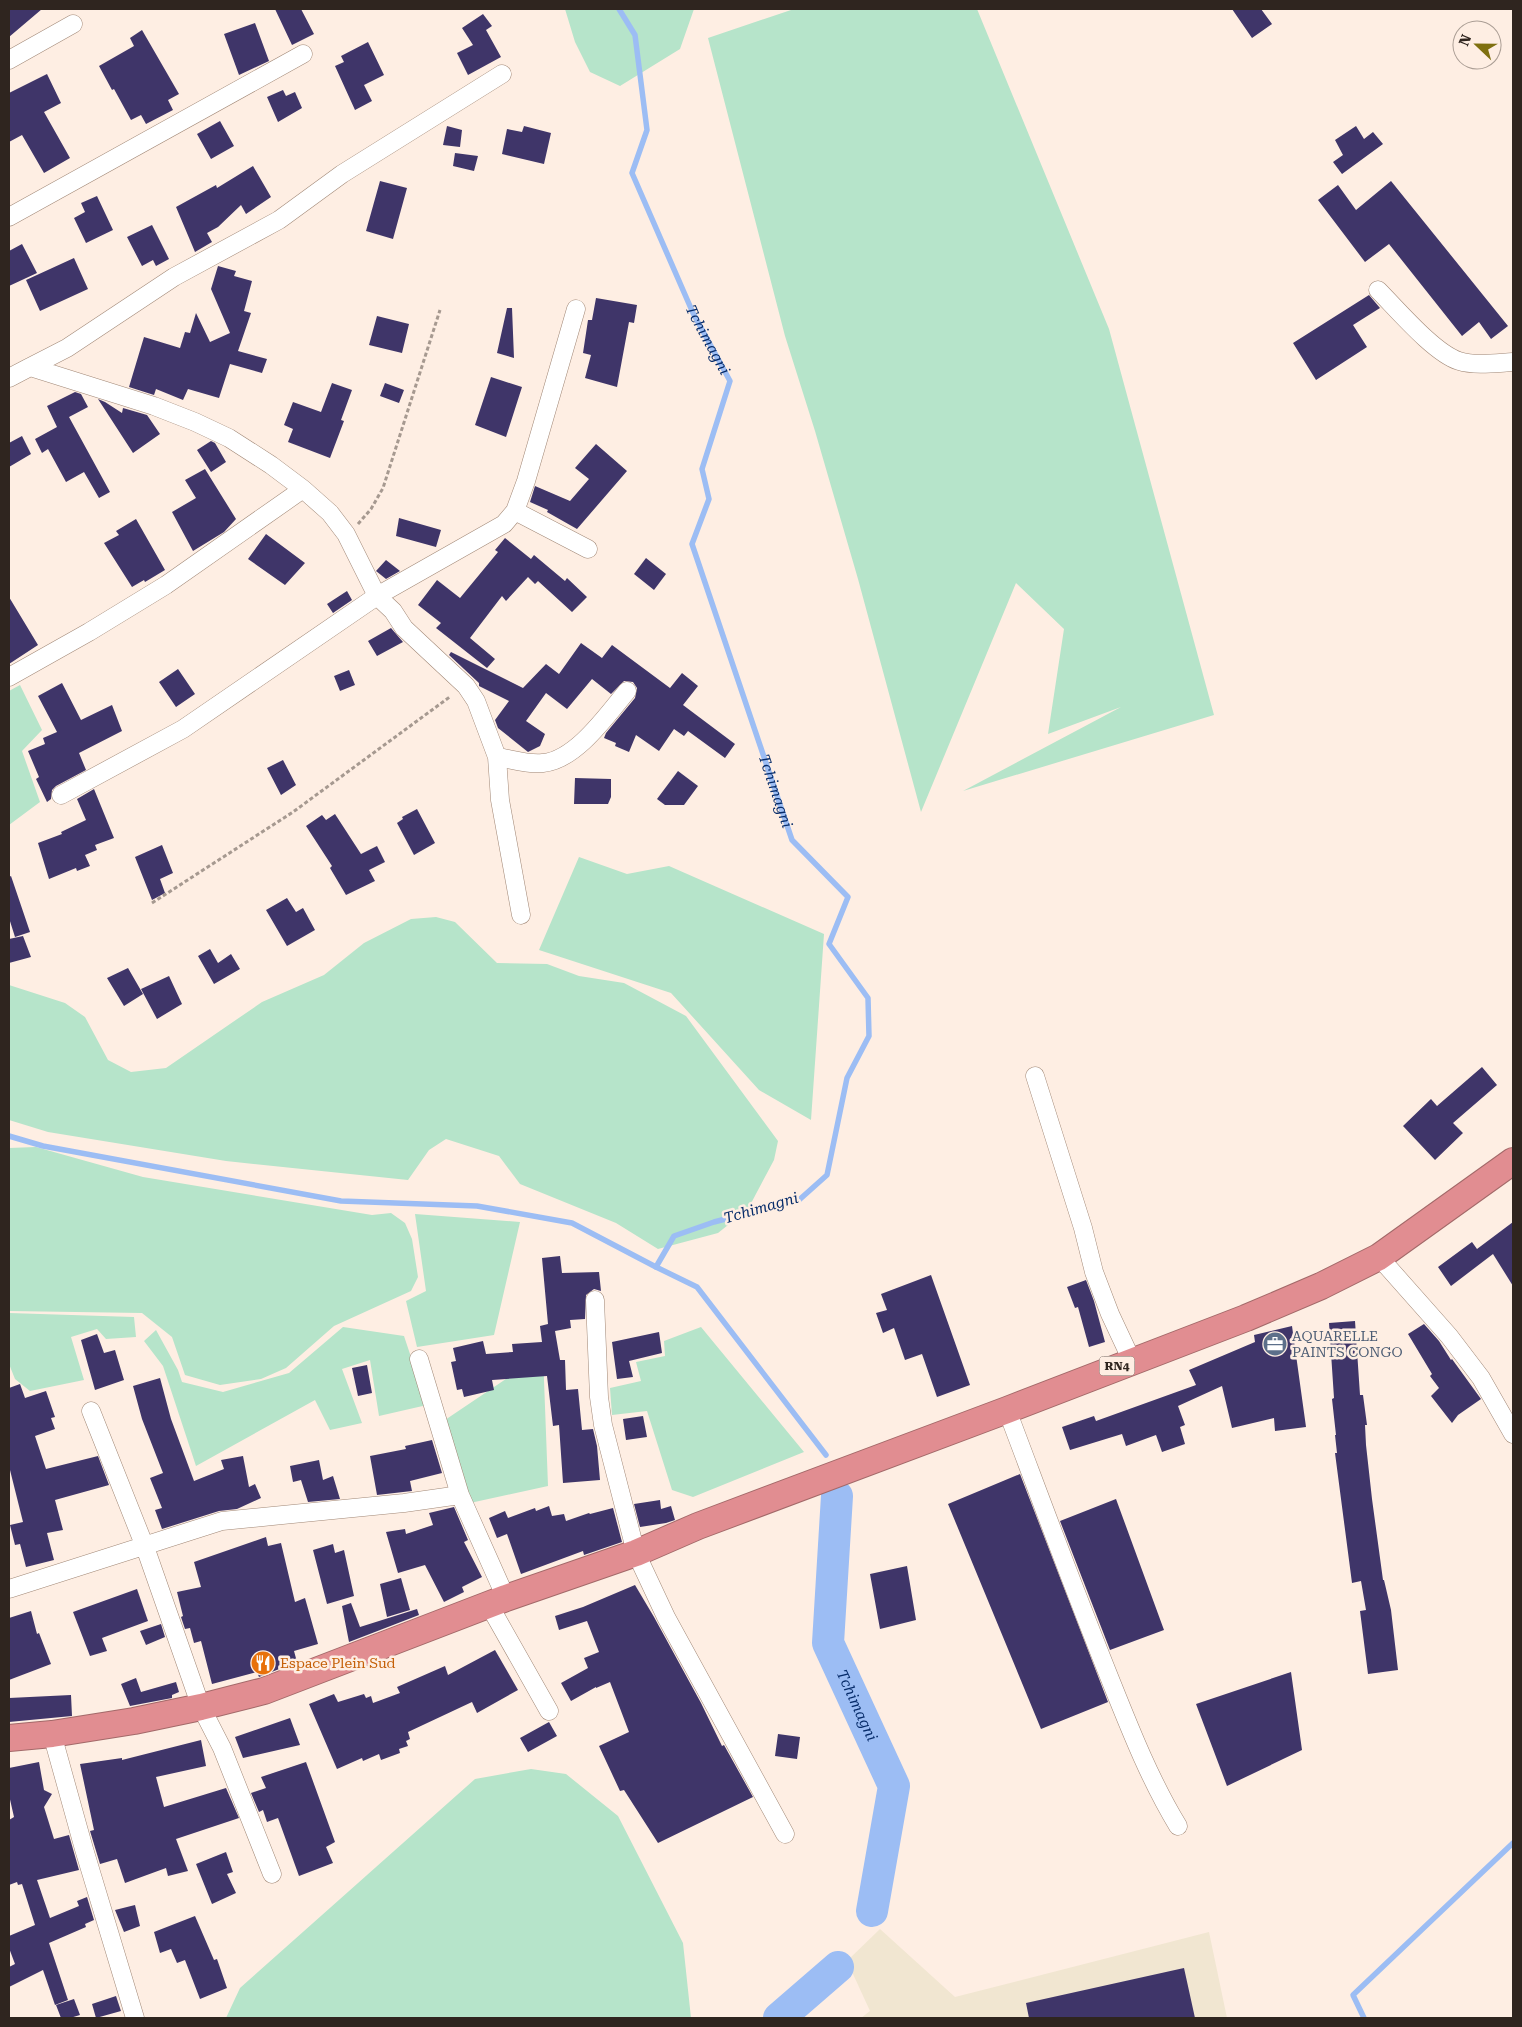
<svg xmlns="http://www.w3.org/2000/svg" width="1522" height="2027" font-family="'Roboto Serif',serif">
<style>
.commercial{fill:#f1e6d1}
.green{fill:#b6e4ca}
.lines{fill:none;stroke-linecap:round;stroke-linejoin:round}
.stream{stroke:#9cbdf4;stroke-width:5.5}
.river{stroke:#9cbdf4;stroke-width:32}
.building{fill:#3f3569}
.minor-casing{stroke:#a18877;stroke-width:19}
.highway-casing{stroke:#a36969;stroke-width:28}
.path{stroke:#a69990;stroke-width:3;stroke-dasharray:4 2.5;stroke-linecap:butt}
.minor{stroke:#fff;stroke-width:18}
.highway{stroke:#e18d91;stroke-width:26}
.labels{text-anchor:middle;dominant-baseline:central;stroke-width:5;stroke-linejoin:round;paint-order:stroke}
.shield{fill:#feeee3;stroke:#6d615a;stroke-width:1}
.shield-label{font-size:12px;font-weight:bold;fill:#2f251f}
.service-label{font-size:14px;fill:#4e5e75;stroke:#feeee3;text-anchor:start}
.food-label{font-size:14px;fill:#c56008;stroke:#feeee3;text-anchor:start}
.water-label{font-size:15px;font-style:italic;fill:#072c6a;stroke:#feeee3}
</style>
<rect width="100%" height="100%" fill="#feeee3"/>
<!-- commercial -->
<path class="commercial" d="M880,1929L955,1997L1209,1932L1227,2018H861L870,2011L847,1961Z"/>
<!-- green -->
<path class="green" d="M565,9H694L680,49L620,86L590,72L575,42Z
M794,9H977L1109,329L1214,715L963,791L1121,707L1048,734L1064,629L1016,583L921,812L858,579L815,431L785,336L708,38Z
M20,685L42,730L22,751L40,802L9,825V691Z
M579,857L627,874L669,866L824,934L811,1120L759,1090L671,993L539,950Z
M436,917L455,922L497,963L547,964L579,976L624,983L686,1016L778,1141L774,1160L748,1209L718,1233L658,1249L616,1223L520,1184L499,1156L446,1139L429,1150L408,1180L226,1161L48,1132L9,1120V985L65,1003L85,1017L108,1060L131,1072L166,1068L262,1002L324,975L364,943L411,919Z
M36,1147L143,1177L372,1215L391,1213L405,1223L412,1239L418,1277L411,1291L334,1326L286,1368L261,1379L220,1385L185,1375L172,1337L142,1313L9,1311V1148Z
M415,1214L520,1222L494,1335L417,1347L406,1301L426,1291Z
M9,1313L134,1317L136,1337L106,1339L97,1329L71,1337L84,1380L30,1391L15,1379L9,1364Z
M343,1327L404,1336L427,1405L379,1416L370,1360L342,1369L362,1423L330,1430L315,1400L196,1466L163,1366L144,1341L156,1330L178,1370L182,1382L223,1392L289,1373Z
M701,1327L804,1452L693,1497L672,1490L647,1411L612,1415L610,1388L641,1381L636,1362L665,1356L664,1341Z
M543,1354L548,1486L470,1503L445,1420Z
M531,1769L566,1774L618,1816L683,1943L691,2018H226L240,1988L475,1779Z"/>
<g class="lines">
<!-- stream -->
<g class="stream">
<path id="s1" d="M619,9L635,35L647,130L632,173L693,313L730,381L702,469L709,499L692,544L792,840L848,897L829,944L868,998L869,1036L847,1078L827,1175L799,1200L714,1222L674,1236L656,1267L697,1287L826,1455"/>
<path d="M9,1136L43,1146L341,1201L477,1206L572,1223L656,1267"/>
<path d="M1364,2018L1353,1995L1513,1843"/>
</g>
<!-- river -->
<g class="river">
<path id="s2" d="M837,1496L828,1643L894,1786L872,1911"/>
<path d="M779,2018L838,1967"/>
</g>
</g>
<!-- building -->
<path class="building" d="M9,9H42L9,37Z
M275,9H301L314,34L292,45Z
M1232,9H1261L1272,24L1252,38Z
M483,14L492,26L486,30L501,57L468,75L457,53L473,45L462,28Z
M255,23L269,61L239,75L224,34Z
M142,30L179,94L168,100L173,110L146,124L141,115L131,120L114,89L112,90L99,66L134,46L130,38Z
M368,42L384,75L364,85L372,101L355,110L335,66L344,62L341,56Z
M47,74L61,103L44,112L70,158L44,173L22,135L9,142V93Z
M283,90L286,96L295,92L302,108L278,122L267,97Z
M220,121L234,146L211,159L197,134Z
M447,126L462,130L460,147L443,145Z
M524,126L551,133L544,164L502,154L507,129L522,132Z
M1356,126L1364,139L1373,132L1383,144L1342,174L1333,162L1343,155L1335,140Z
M455,153L478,156L474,171L453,166Z
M253,166L271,197L246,214L241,205L218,227L207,233L212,242L195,252L176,207L216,185L217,188Z
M380,181L407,188L393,239L366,231Z
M1391,181L1508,326L1491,339L1479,322L1462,336L1389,244L1365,262L1318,200L1338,185L1356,210Z
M97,196L113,230L86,243L74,218L85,212L81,203Z
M152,225L169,259L156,266L153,260L142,266L127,237Z
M22,244L37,273L9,286V251Z
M74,258L88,289L40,311L26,280Z
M218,266L236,271L234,276L252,281L244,311L251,313L238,351L267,359L262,373L230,364L219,398L188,389L183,400L156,389L154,395L129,387L144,337L180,348L185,332L190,333L196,313L210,342L230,333L211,289Z
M1369,295L1380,308L1353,325L1367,347L1316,380L1293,343Z
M596,298L637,305L634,323L629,322L617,387L585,378L591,355L583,353L588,320H592Z
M507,308H512L514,358L497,353Z
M377,316L409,324L402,353L369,345Z
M491,377L522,387L506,437L475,425Z
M332,383L352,390L341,420L344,421L330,458L288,442L293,429L284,425L293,402L321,412Z
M385,383L404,390L399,403L380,396Z
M75,392L81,394L88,407L69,417L110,492L99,498L84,472L66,482L48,449L42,453L35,439L57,427L47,406Z
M98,399L105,402L122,413L123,408L147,415L160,434L133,453Z
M22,436L31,454L9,467V443Z
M211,441L215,443L226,462L211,472L197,450Z
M596,444L627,471L577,529L547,512L548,510L530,502L535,486L570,501L589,479L575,468Z
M205,469L236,519L224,532L193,551L172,512L196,498L185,480Z
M399,518L441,530L436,547L396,536Z
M136,519L165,570L145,582L144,580L132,587L104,543L119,535L116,531Z
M266,534L305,563L285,585L248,559Z
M505,538L531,559L534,555L565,581L567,578L587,597L572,612L538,581L535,584L528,577L506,601L502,596L470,638L495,659L487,668L436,628L441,623L418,605L437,580L460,598L498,552L495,550Z
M646,558L666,574L654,590L634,574Z
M386,560L400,571L386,579L376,571Z
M347,591L352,600L333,613L327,604Z
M9,597L38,645L9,664Z
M391,628L403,642L377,656L368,641Z
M581,643L602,658L612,645L670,688L682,673L698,686L683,705L735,744L725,758L688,731L684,736L674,729L659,751L636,735L629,752L615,746L616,743L604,738L606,733L635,698L637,688L633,682L624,681L611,694L592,679L567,709L546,693L526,721L545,734L540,746L528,752L498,728L495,720L509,701L479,686V683L449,655L451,652L523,688L546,664L559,674Z
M178,669L195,694L176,707L159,682Z
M349,670L355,685L340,691L334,676Z
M62,683L81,720L112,705L122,731L79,753L86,770L56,786L52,790L51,799L47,802L36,779L39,777L28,751L45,744L43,738L57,732L38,696Z
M283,760L296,785L281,795L267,768Z
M678,771L698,786L684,805H665L657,799Z
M575,778L611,779V797L608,804H574Z
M94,789L114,838L95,845L97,850L85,855L90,866L77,871L76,868L49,879L38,843L62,834L61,832L86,820L77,799Z
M417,809L435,843L414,855L397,823L403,819L402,817Z
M335,814L361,854L377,846L385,862L369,870L375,881L346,895L330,868L332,866L306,826L322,815L326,820Z
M162,845L173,873L160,879L165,893L152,900L135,857Z
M11,876L30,932L15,937L9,918V877Z
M287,898L296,912L303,908L315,930L287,946L266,910Z
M23,936L31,957L9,963V939Z
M210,949L218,963L231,954L240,969L214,984L198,956Z
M128,968L143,994L124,1006L107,978Z
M169,976L182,1004L157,1019L141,989Z
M1482,1067L1497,1085L1453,1123L1463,1133L1435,1160L1403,1126L1431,1099L1437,1106Z
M1513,1222V1286L1493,1254L1451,1286L1438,1267L1472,1242L1477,1249Z
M560,1256L562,1273L599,1272L601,1291L594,1289L586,1295L585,1319L570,1320L571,1328L555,1331L560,1360H565L566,1390L578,1389L582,1430L593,1429L597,1446L600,1480L563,1483L559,1425L553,1426L547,1376L492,1380L494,1390L464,1397L462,1389L457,1390L451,1362L456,1361L453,1348L483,1341L486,1354L513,1352L512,1344L542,1342L540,1326L548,1324L542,1258Z
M931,1275L970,1385L937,1397L922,1354L905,1360L894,1328L883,1333L876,1313L887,1310L881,1294Z
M1086,1280L1094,1301L1105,1342L1089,1347L1078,1307L1075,1308L1067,1287Z
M1355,1321L1360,1395H1363L1367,1425H1365L1366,1445L1372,1499L1383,1580H1384L1391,1610L1398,1670L1368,1674L1360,1611L1366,1610L1361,1581L1352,1583L1335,1453H1337L1335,1435H1336L1332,1399L1334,1398L1329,1323Z
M1424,1324L1439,1341L1451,1360L1452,1359L1481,1399L1458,1415L1452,1423L1431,1396L1439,1388L1430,1376L1432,1374L1408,1334Z
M1292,1326L1306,1427L1275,1431L1274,1418L1232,1428L1222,1386L1178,1406L1185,1425L1180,1427L1185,1444L1162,1452L1156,1435L1126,1446L1122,1434L1070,1450L1062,1427L1094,1416L1096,1421L1196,1385L1189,1370L1255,1342L1254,1335Z
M659,1332L662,1353L629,1361L633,1377L617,1379L612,1342Z
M97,1334L104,1353L115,1350L124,1380L95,1390L81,1340Z
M367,1365L372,1393L358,1396L352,1368Z
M160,1378L171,1419L194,1481L224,1469L221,1460L243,1456L249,1487L255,1484L261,1498L237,1509L219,1511L162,1529L155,1510L162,1508L150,1478L163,1473L142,1419L133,1386Z
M20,1384L25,1398L46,1391L55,1417L51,1418L55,1429L35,1436L46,1469L98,1456L109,1485L55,1500L63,1530L47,1533L54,1560L26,1567L20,1544L15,1545L10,1525L23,1522L9,1466V1388Z
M643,1416L647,1437L626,1440L623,1419Z
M432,1440L442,1473L410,1481L412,1491L377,1495L370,1456L406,1449L405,1446Z
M319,1460L323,1480L333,1476L340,1499L308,1502L301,1480L293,1482L290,1466Z
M1020,1474L1108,1702L1041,1729L948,1504Z
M1116,1499L1164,1630L1110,1650L1060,1521Z
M660,1500L661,1509L671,1506L675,1520L666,1523L640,1527L634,1504Z
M549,1506L552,1516L564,1514L566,1521L589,1513L590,1514L613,1508L622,1542L584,1555L583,1551L521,1574L507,1534L497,1538L489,1518L505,1511L508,1518L535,1508L536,1511Z
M454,1507L468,1540L464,1542L482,1577L462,1587L464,1592L444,1602L425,1565L398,1573L386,1532L405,1529L406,1534L433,1525L429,1513Z
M266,1537L268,1546L281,1543L295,1602L305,1598L318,1644L294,1651L297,1662L259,1677L257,1672L212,1684L201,1641L194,1643L190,1628L185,1629L181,1617L183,1616L177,1592L201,1587L194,1562Z
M333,1544L335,1553L344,1550L354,1596L327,1604L313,1550Z
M907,1566L916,1620L880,1629L870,1574Z
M401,1578L410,1610L387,1617L380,1584Z
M635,1585L654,1617L701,1703L722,1746L724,1745L753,1797L658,1843L624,1790L620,1791L599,1746L629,1732L610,1682L596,1688V1687L571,1701L561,1683L588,1668L584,1658L599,1652L587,1621L559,1630L555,1616L583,1607Z
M137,1589L148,1621L102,1638L107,1651L90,1656L73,1612Z
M351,1603L360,1627L417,1609L419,1615L349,1642L342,1606Z
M31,1611L37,1634L39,1633L51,1664L9,1680V1618Z
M161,1624L165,1637L146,1645L140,1631Z
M495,1650L518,1690L477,1713L472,1702L408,1732L410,1739L406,1741L408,1746L399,1749L400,1753L381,1760L379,1754L363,1761L362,1758L337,1769L309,1704L334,1694L338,1702L364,1694L366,1698L371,1696L373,1703L400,1693L397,1687L445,1666L448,1675Z
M1291,1672L1302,1750L1227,1786L1196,1704Z
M136,1678L141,1692L176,1682L179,1692L172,1695V1698L130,1706L121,1684Z
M71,1695L72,1716L9,1722V1698Z
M290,1718L300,1745L243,1758L235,1737Z
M549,1722L557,1736L528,1752L520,1738Z
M778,1734L800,1737L797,1759L775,1756Z
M201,1740L206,1766L156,1777L164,1807L226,1788L239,1818L176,1839L188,1871L168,1876L166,1868L125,1883L117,1859L100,1864L90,1831L94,1830L80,1764L122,1758V1760Z
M39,1762L44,1790L52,1794L44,1807L54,1839L69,1835L79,1870L37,1880L50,1918L79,1906L77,1901L87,1897L94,1920L85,1924L86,1927L49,1943L68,2000L55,2005L43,1970L9,1987V1967L15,1964L9,1948V1936L35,1925L22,1884L18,1885L17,1882L9,1885V1820L14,1817L9,1795V1768Z
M306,1762L335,1842L326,1847L333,1863L299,1876L278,1818L267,1822L263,1810L259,1812L251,1793L266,1788L261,1777Z
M226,1852L233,1872L227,1874L236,1893L212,1904L196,1864Z
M135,1905L140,1926L124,1932L115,1910Z
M195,1916L214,1960L217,1959L227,1988L200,1999L185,1960L177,1963L171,1949L160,1953L154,1932Z
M1184,1968L1195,2018H1029L1026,2003Z
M116,1996L121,2011L96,2018L92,2004Z
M74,1999L80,2015L70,2018H61L56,2005Z"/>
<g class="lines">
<defs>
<path id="minor" d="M9,60L73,24
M9,217L303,54
M1378,290C1397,309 1434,353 1459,361C1475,366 1496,363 1513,362
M30,367L67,348L174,277L279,220L342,174L502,74
M9,378L30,367L154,406L195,422L229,438L271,465L303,489L330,513L346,534L377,596L393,611L404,628L466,686L476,701L497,757L500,800L521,915
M515,511L588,549
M9,677L89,632L166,585L303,489
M497,757C511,759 529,765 543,763C576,760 607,715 627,691
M61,795L183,729L377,596L504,524L515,511L526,481L576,309
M1035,1076L1083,1228L1094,1272L1110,1314L1132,1361
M1379,1257L1449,1336L1481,1378L1513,1434
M595,1300L599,1397L603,1425L636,1553L666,1617L785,1834
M419,1359L460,1495L506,1598
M1007,1410C1041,1500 1074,1590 1110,1679C1130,1729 1150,1780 1178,1826
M91,1411L145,1547L201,1707L222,1748L272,1874
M9,1589L222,1521L404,1503L460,1495
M489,1605L549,1711
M52,1734L84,1849L135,2018"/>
<path id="highway" d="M9,1738L52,1734L134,1721L201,1707L264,1691L506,1598L636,1553L698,1526L1007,1410L1246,1318L1321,1286L1379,1257L1513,1161"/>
</defs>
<!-- minor casing -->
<use href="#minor" class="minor-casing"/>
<!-- highway casing -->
<use href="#highway" class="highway-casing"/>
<!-- path -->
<path class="path" d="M358,524L371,509L383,488L440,310
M152,903L293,812L451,696"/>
<!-- minor -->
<use href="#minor" class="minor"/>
<!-- highway -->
<use href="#highway" class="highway"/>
</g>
<!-- icons -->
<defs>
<symbol id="office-disc" viewBox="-11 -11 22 22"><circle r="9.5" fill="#5c6f8a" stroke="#feeee3"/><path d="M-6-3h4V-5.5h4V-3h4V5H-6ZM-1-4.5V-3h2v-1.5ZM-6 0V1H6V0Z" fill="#fff"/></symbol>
<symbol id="restaurant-disc" viewBox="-11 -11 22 22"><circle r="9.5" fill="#e8710a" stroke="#feeee3"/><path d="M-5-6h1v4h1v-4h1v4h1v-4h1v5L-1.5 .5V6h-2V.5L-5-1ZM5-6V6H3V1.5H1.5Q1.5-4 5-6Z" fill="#fff"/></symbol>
</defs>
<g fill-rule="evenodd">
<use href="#office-disc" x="1261" y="1330" width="28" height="28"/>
<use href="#restaurant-disc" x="249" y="1649" width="28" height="28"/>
</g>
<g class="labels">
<!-- shield labels -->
<rect class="shield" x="1099.5" y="1356.5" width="35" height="19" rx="4"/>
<g class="shield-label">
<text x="1117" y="1366">RN4</text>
</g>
<!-- service labels -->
<g class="service-label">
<text x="1292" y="1336">AQUARELLE<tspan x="1292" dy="16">PAINTS CONGO</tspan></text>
</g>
<!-- food labels -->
<g class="food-label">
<text x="280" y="1663">Espace Plein Sud</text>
</g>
<!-- water labels -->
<g class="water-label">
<text stroke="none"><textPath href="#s1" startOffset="355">Tchimagni</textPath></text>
<text stroke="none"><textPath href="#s1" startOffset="834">Tchimagni</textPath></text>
<text transform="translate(761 1208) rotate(-16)">Tchimagni</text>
<text stroke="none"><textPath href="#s2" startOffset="216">Tchimagni</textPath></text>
</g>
</g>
<!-- border -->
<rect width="1522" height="2027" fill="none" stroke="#2f251f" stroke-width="20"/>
<!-- north arrow -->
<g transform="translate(1477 45) rotate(292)"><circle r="24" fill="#feeee3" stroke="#ab9e95"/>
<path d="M0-4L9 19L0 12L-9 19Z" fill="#7f7010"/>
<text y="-8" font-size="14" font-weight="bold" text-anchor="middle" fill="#2f251f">N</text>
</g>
</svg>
